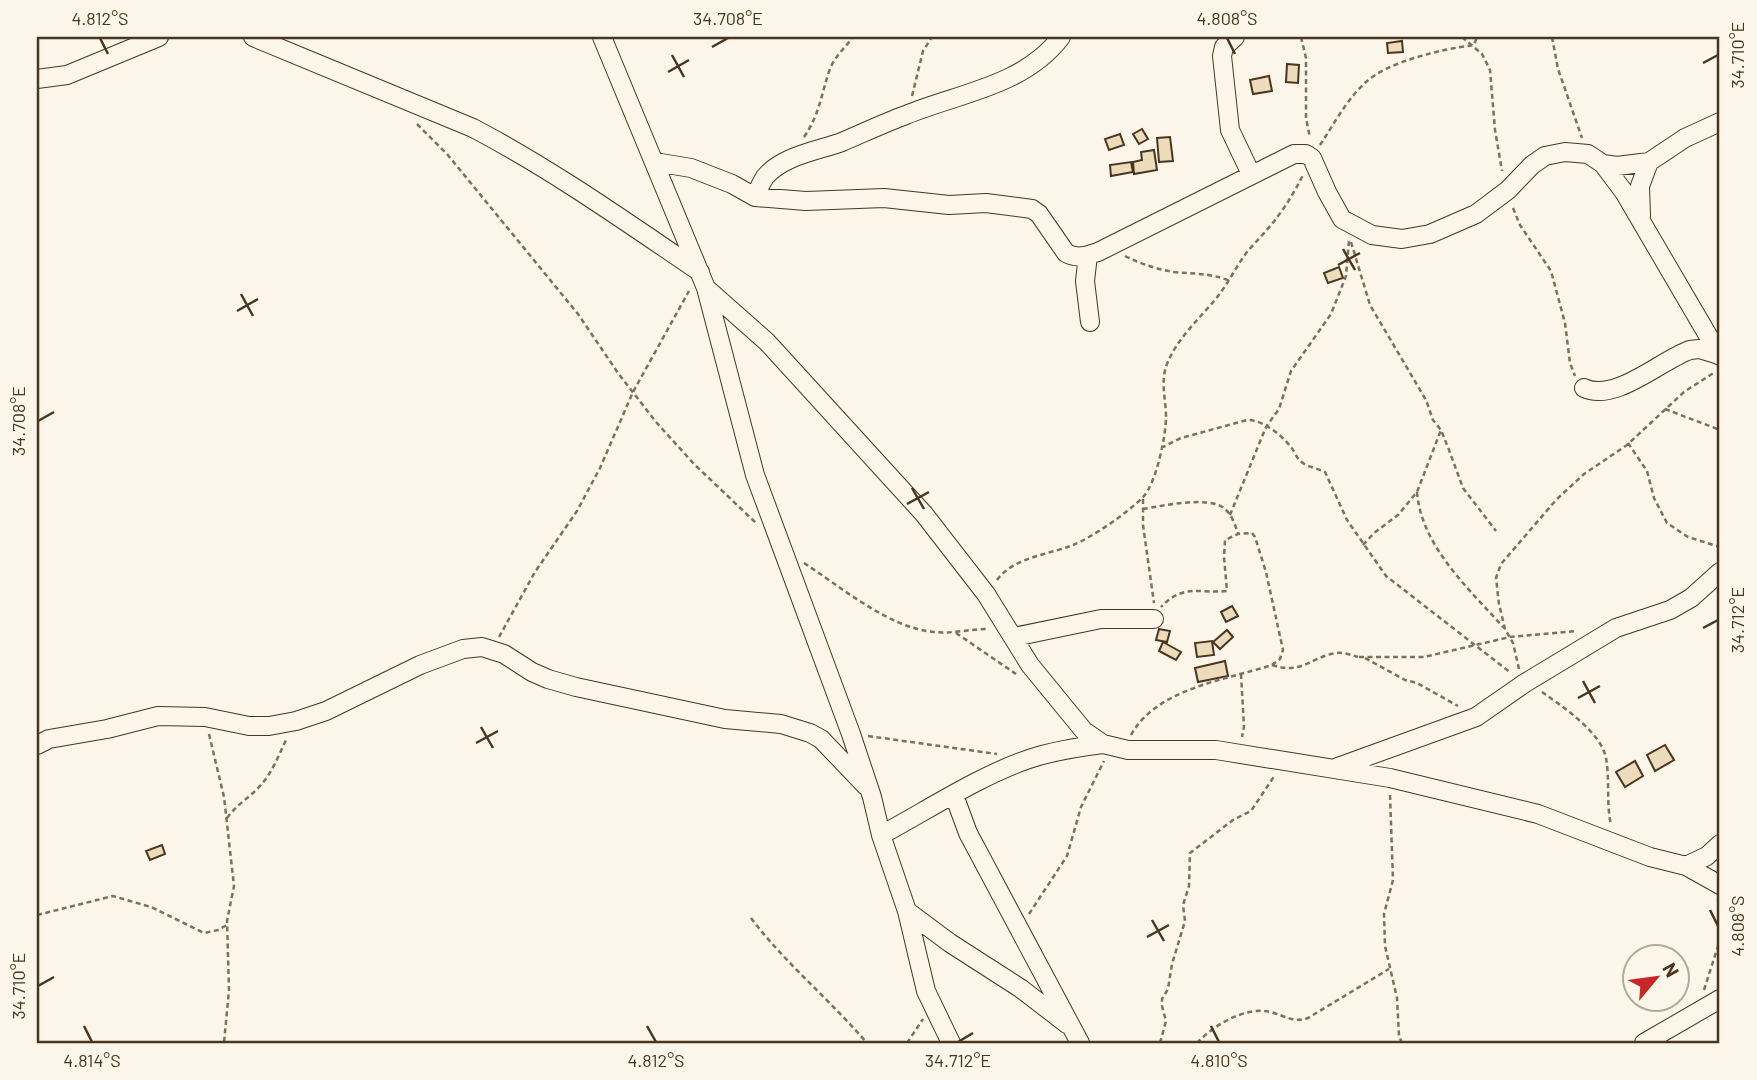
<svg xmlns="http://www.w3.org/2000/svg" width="1757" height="1080" font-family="Barlow,sans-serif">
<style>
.building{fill:#ecdcbc;stroke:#4a3520;stroke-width:2}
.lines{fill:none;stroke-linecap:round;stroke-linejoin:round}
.minor-casing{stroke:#4a3520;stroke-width:20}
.path{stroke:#7f6f5c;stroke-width:2.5;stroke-dasharray:5 3.5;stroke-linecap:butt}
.minor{stroke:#fbf6e9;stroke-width:18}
.ticks{fill:none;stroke:#4a3520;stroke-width:2.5}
.neatline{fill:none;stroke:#4a3520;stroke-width:2.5}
.ticks-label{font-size:18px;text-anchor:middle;fill:#4a3520}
</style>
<rect width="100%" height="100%" fill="#fbf6e9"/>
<!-- building -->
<path class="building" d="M1402,41L1403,52L1388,53L1387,43Z
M1287,64L1299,65L1298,83L1286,82Z
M1269,76L1272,91L1253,94L1250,80Z
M1142,129L1148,139L1139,144L1133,134Z
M1120,134L1124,145L1109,150L1105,139Z
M1170,137L1173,161L1159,162L1157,138Z
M1154,150L1157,170L1134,174L1133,162L1142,160L1141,152Z
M1131,162L1133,172L1111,176L1110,165Z
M1339,267L1343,278L1328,283L1324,273Z
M1232,606L1238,616L1226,622L1221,612Z
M1159,629L1170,631L1167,642L1156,640Z
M1227,630L1233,637L1220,649L1213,642Z
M1212,641L1214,655L1197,657L1195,643Z
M1163,642L1181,652L1176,660L1159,651Z
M1225,661L1228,676L1198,682L1195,668Z
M1665,745L1674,760L1655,771L1647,755Z
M1635,761L1643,776L1625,787L1616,772Z
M162,845L165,854L150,860L146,851Z"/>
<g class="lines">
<defs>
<path id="minor" d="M253,37L473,128C553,170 626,222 700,272
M602,37L706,288L755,475L851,734L872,797L881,835L907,911L926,991L951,1043
M1235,37L1224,47L1222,56L1230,130L1251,174
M37,79L67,75L159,37
M655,162L691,168L732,184L755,197L806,201L884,198L949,205L986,203L1032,209L1039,214L1066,253C1077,259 1086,256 1098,252L1294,154H1306L1312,158L1327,192L1342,219L1372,235L1402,239L1430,234L1476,214L1508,190L1532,165L1545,156L1565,152L1588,154L1603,164L1624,192L1720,356
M1603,164L1617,166L1649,162L1685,138L1720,122
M755,197C758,190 761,183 765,177C782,156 817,151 842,142C863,133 884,123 906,115C959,93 1024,86 1061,37
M1641,216L1640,186L1649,162
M1088,255L1085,281L1090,322
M706,288L767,342L924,514L986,594L1030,665L1084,731L1103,744L1128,750H1216L1390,778L1538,814L1650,857L1686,866L1720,885
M1584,388C1615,403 1661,360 1690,350L1699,349L1719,355
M1014,637L1101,619H1154
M37,745L49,739L107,729L158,716L205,717L249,726H269L296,721L326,711L420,665L463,649L482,647L504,654L532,672L548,679L576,687L725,719L781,724L810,733L821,739L866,786
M1338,767L1476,717L1525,683L1616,628L1670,610L1691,598L1720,572
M954,795L968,833L1080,1043
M881,835C926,811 981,775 1029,759C1053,751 1078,747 1103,744
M1686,866L1707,856L1720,844
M907,911L950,943L1020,988L1067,1024
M1644,1043L1720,999"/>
</defs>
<!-- minor casing -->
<use href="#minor" class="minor-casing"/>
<!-- path -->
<path class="path" d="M1301,37L1306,58V118L1310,138
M1462,37L1482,54L1490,70L1495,130L1502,171
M1552,37L1558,69L1582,138
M912,96L923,51L932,37
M417,124L447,154L578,314L618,373L656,422L694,464L756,523
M804,137C820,114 821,94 830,69C835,56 845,48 853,37
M1320,145C1334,124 1347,99 1366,82C1389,61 1443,49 1474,45L1477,37
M1513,208L1520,225L1551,271L1565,323L1570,363L1575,376
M1351,242L1370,305L1426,400L1433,420L1441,430L1449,450L1463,488L1496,531
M1125,256C1141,264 1156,269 1174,272C1194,274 1211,273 1230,281
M1665,409L1720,430
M1628,443L1647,471L1654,498L1667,523L1688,537L1720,547
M1161,448L1181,438L1247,420C1261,419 1282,435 1290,446C1294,450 1296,456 1299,460C1306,467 1317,468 1325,472L1347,520L1386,576L1511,673
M1417,492C1421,546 1470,590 1504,628
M1143,499V525L1154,603
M1143,509C1162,506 1210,495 1225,509C1232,515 1235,525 1238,533
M1230,515L1266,427L1279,409L1291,371L1331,314L1346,276L1349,240
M1363,545L1374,533L1398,515L1417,492L1441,430
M804,563C841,587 889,628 934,632C952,634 970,629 988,629
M997,580C1014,557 1048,555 1073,545C1091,538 1129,512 1143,497C1156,484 1166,436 1166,417C1166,399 1160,382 1167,364C1177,339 1197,321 1214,301C1227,286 1235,268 1247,252C1257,240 1269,229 1278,216C1288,203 1296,189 1303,175
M956,633L1016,674
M499,637L535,572L577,511L600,468L633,392L689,291
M1359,657H1424L1510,637L1577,631
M1365,658L1405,680L1417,683L1458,706
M1272,665C1302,675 1311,657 1336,653C1344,652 1351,655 1358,657
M1519,669L1513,643L1505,629L1499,604L1496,578L1501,564L1556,500L1584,474L1627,445L1684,392L1715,372
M1241,674L1244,727L1242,737
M1542,692C1563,707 1601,732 1606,758C1610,780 1606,803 1611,825
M209,734L224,797L234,886L227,921L229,990L224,1043
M1131,735C1157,688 1226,680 1272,665L1280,659L1283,650L1266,572L1255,537L1252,533L1238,534L1225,540L1224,557L1227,591C1199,594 1184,583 1161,607
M868,736L997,754
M1390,795L1393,880L1384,914L1385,946L1397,998L1399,1036L1402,1043
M227,818C236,805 249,798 259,787C272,774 279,754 287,738
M1718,899L1720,915
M1029,914L1067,856L1081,807L1104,761
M37,915L113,896L151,907L204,933L218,930L227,925
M751,918C785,963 830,1000 867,1043
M1704,990L1720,940
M907,1043L923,1019
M1160,1043L1166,1021L1162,1006V999L1168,989L1172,964L1185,921L1183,905L1189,886L1190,853L1233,820L1251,811L1275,775
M1197,1043C1214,1025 1245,1006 1271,1012C1285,1016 1294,1023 1308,1018L1389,969"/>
<!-- minor -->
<use href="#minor" class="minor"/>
</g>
<!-- ticks -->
<path class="ticks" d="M100,38L108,54M1227,38L1235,54M712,47L728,38M672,55L684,77M1703,63L1718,55M668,72L689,60M1343,249L1355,270M1338,265L1360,253M241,294L253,316M237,311L258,299M38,421L54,412M912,488L924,509M907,504L929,492M1703,628L1718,620M1583,681L1595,703M1578,698L1600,686M481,727L493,748M476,743L498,731M1710,910L1718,926M1152,920L1164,941M1147,937L1169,925M38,986L54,977M84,1026L92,1042M647,1026L656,1042M1211,1026L1219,1042M958,1042L973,1033"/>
<!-- border -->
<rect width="1757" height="1080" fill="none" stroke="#fbf6e9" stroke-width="77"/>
<!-- north arrow -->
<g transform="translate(1656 978) rotate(61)"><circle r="33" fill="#fbf6e9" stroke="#b4a999" stroke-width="2"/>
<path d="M0-5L12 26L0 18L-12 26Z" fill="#c62828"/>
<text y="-10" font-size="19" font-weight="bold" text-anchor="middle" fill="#4a3520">N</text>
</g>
<rect x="38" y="38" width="1680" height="1004" class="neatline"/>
<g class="ticks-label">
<text x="100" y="25">4.812°S</text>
<text x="728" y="25">34.708°E</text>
<text x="1227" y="25">4.808°S</text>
<text transform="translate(1738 55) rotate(-90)" y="6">34.710°E</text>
<text transform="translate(19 421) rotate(-90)" y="6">34.708°E</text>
<text transform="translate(1738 620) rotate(-90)" y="6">34.712°E</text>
<text transform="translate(1738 926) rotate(-90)" y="6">4.808°S</text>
<text transform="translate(19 986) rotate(-90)" y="6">34.710°E</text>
<text x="92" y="1067">4.814°S</text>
<text x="656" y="1067">4.812°S</text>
<text x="958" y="1067">34.712°E</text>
<text x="1219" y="1067">4.810°S</text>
</g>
</svg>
